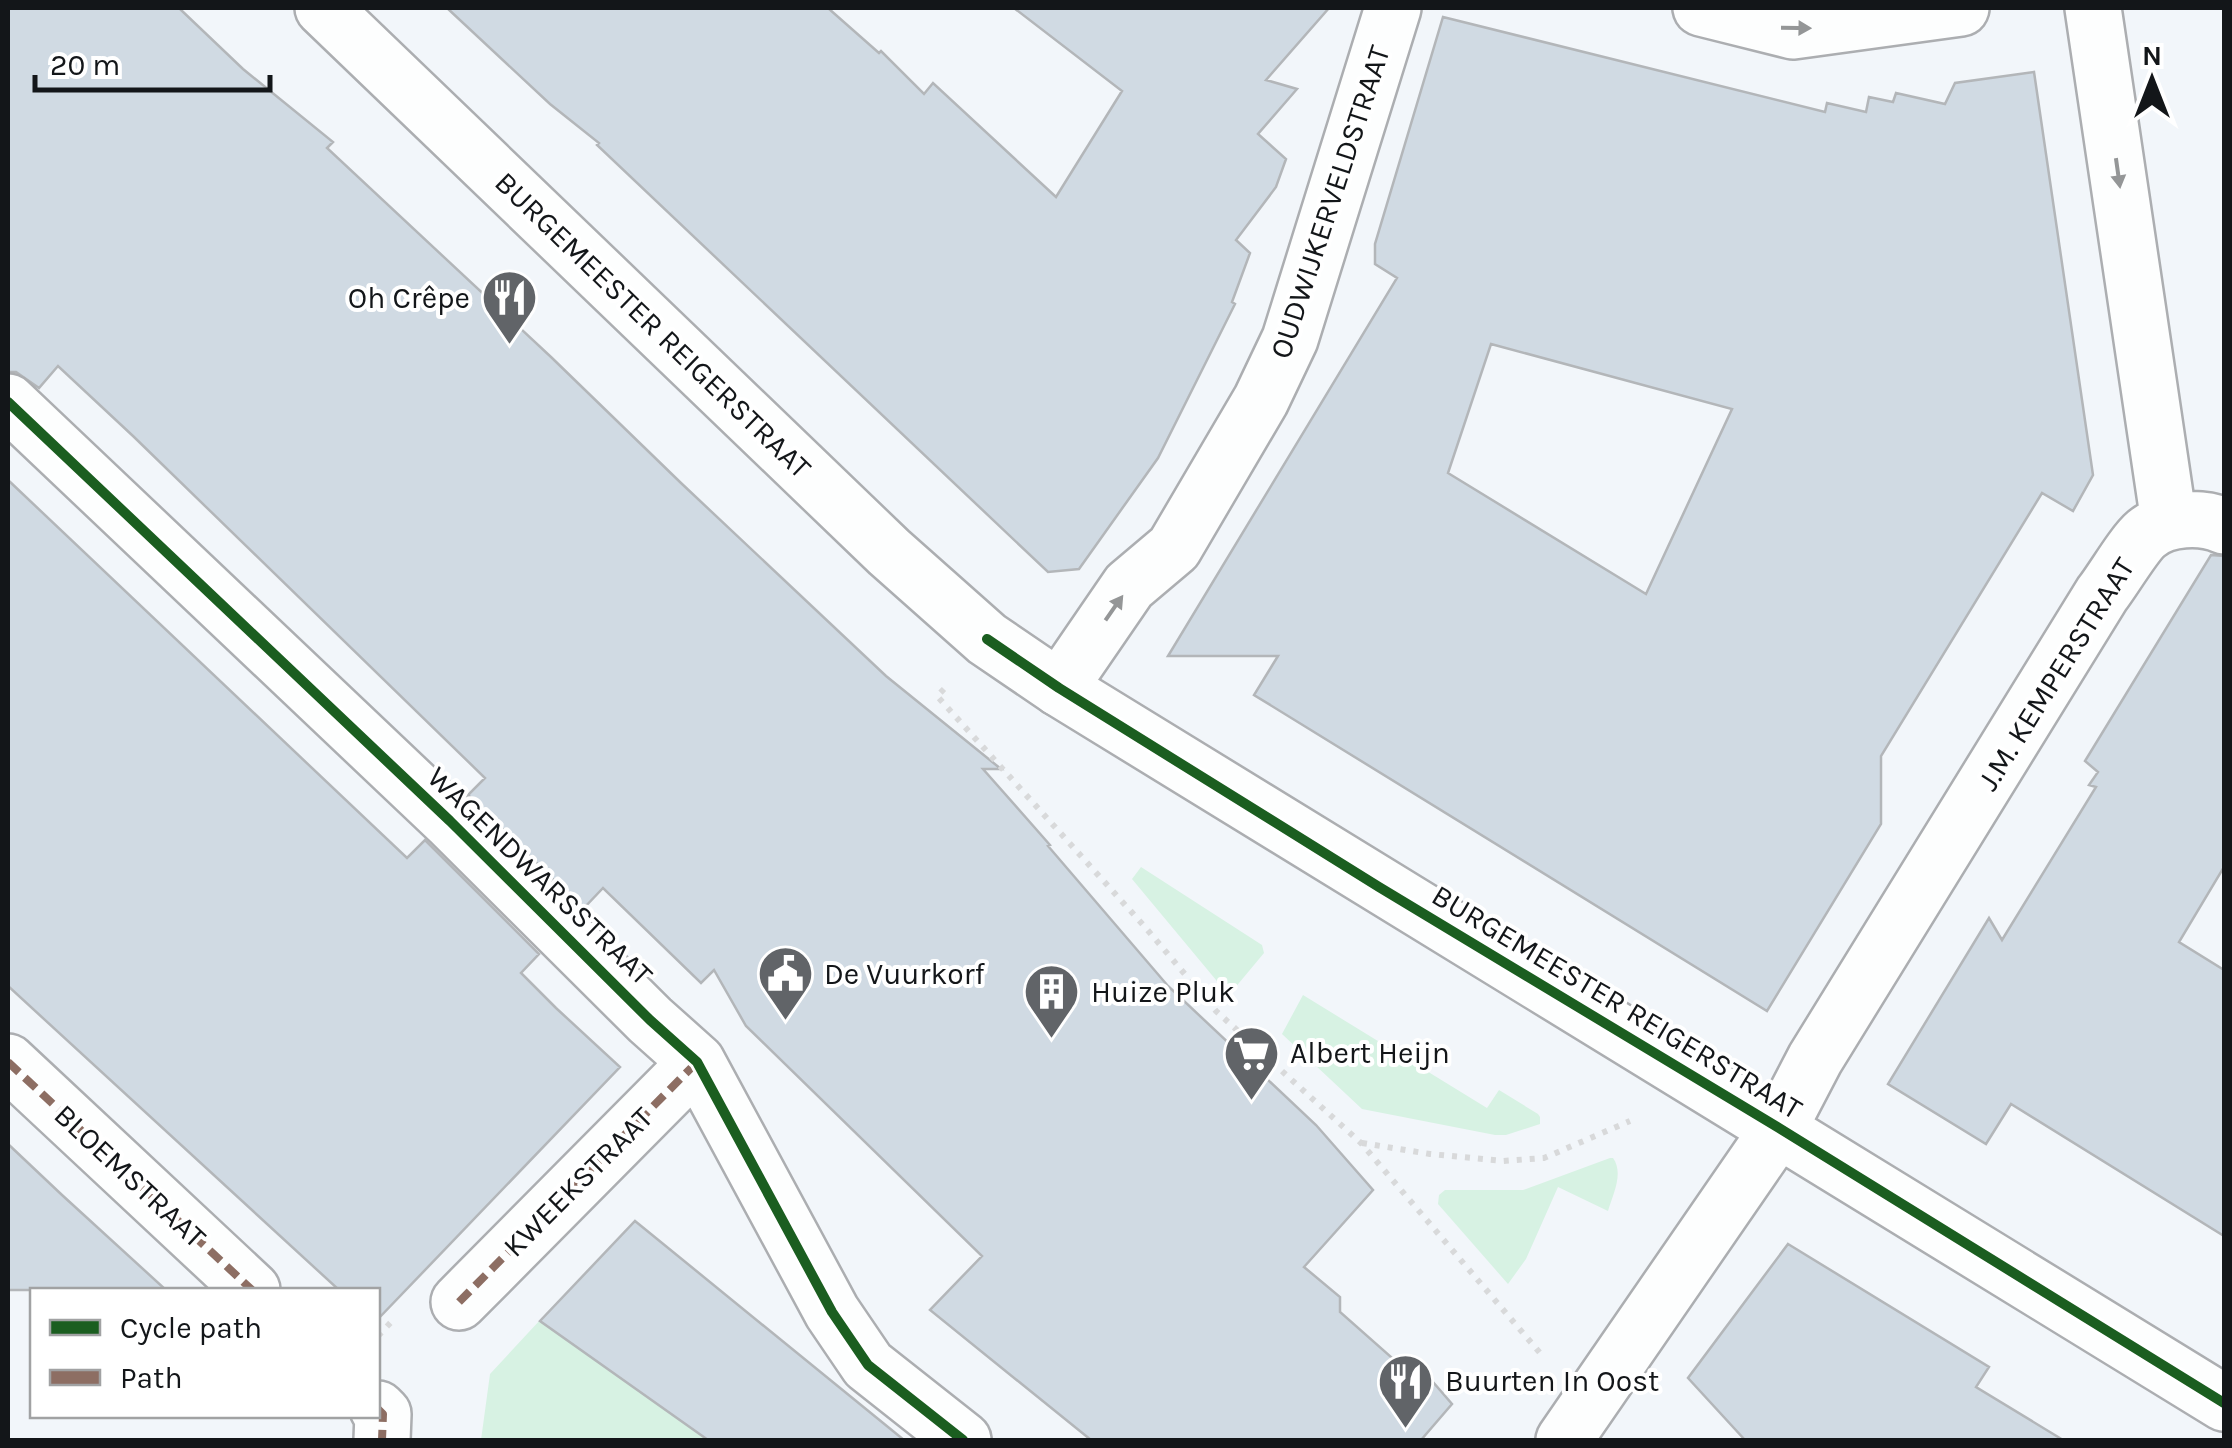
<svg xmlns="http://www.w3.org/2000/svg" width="2232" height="1448" font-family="Karla,sans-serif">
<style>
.green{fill:#d7f2e3}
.building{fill:#d0dae3;stroke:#b3b6b9;stroke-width:2.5;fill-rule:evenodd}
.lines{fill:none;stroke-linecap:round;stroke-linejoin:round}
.minor-casing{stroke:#acaeb1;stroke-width:60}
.tertiary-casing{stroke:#acaeb1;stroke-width:60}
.path{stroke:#d8d9da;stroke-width:6;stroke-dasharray:5 8;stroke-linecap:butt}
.minor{stroke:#fdfefe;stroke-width:55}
.tertiary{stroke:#fdfefe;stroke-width:55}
.quiet{stroke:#8d6e63;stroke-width:8;stroke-dasharray:15 8;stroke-linecap:butt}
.cycleway-casing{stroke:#fff;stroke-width:16}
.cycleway{stroke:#1b5e20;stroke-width:10}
.oneway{fill:#949697}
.labels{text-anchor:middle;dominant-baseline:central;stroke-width:8;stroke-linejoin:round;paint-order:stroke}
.street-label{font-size:30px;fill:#131619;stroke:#fff}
.poi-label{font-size:30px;fill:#131619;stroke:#fff;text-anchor:start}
</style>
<rect width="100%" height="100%" fill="#f2f6fa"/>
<!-- green -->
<path class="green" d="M1141,867L1262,945L1264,953L1234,989L1232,990L1221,986L1132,879Z
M1303,995L1487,1108L1499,1090L1538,1114L1540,1117V1124L1506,1135H1495L1362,1109L1282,1034Z
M1610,1158H1613C1624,1173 1613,1194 1608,1211L1558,1187L1526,1259L1508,1284L1438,1204L1439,1195L1445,1190H1523Z
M541,1319L708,1440H481L490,1374Z"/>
<!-- building -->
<path class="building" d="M8,8H179L243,69L333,142L327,148L551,357L681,483L886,676L1001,769H983L1050,845L1048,846L1168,986L1316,1125L1373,1190L1304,1267L1340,1297V1312L1392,1358L1406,1362L1426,1374L1452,1404L1421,1440H1091L930,1310L982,1256L746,1026L714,970L701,983L603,888L583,909L468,795L485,778L133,436L58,366L39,388L16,372H8Z
M447,8H828L879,53L881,51L924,94L933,83L1056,197L1122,91L1014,8H1329L1266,80L1297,89L1258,134L1286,159L1276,187L1236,240L1250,253L1232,302L1235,304L1158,458L1079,569L1048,572L597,145L599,143L550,104Z
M1443,17L1825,112L1827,103L1866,112L1869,97L1893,102L1896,93L1945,104L1955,83L2034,72L2093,475L2073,511L2042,493L1881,756V824L1767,1011L1254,695L1278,656H1168L1397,278L1375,264V244ZM1491,344L1732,409L1646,594L1448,473Z
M8,480L407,858L425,840L539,954L521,973L556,1008L620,1067L378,1319V1290H339L8,986Z
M2211,555L2224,556V867L2179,942L2224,970V1236L2011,1104L1986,1144L1888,1084L1989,918L2002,940L2096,787L2089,785L2098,772L2085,761Z
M8,1144L62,1195L166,1290H8Z
M635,1221L904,1440H708L540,1321Z
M1788,1244L1989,1367L1976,1387L2063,1440H1745L1688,1378Z"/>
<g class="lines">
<defs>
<path id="minor" d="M1701,8L1793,31L1961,8
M2093,8L2169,522
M8,402L450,821L650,1020L697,1062L832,1312L868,1365L963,1440
M1059,688L1129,586L1174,548L1261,400L1290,339L1393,8
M8,1062L252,1290
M459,1302L697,1062
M378,1409L383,1414L382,1440
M1564,1440L1779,1128L1815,1059L2102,594C2113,580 2134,544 2146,534C2166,517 2202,516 2224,526"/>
<path id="tertiary" d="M323,8L889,552L987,639L1059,688L2224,1403"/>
</defs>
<!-- minor casing -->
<use href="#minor" class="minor-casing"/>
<!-- tertiary casing -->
<use href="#tertiary" class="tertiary-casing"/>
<!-- path -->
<path class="path" d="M944,689L937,696L1145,927L1216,1011L1361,1143L1540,1353
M1362,1143L1430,1154L1503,1161L1544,1158L1630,1121
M378,1336L394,1319"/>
<!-- minor -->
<use href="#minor" class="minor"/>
<!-- tertiary -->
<use href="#tertiary" class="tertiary"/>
<!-- quiet -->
<path class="quiet" d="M8,1062L252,1290
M459,1302L697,1062
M378,1409L383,1414L382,1440"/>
<defs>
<path id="cycleway" d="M8,402L450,821L650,1020L697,1062L832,1312L868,1365L963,1440
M987,639L1059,688L1379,887L1779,1128L2224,1403"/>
</defs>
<!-- cycleway casing -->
<use href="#cycleway" class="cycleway-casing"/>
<!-- cycleway -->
<use href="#cycleway" class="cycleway"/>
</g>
<!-- one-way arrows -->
<defs><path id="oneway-solid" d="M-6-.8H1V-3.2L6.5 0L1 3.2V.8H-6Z" transform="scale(2.5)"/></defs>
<g class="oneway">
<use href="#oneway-solid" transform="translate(1796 28) rotate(1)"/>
<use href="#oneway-solid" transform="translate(2118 173) rotate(82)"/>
<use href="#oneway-solid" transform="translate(1114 608) rotate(-55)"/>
</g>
<!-- icons -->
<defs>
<symbol id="restaurant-pin" viewBox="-11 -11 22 30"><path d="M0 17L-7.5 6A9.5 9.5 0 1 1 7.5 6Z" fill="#616468" stroke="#fff"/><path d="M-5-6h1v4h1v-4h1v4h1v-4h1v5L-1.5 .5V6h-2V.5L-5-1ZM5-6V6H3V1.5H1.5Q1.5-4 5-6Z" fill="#fff"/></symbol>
<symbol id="civic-pin" viewBox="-11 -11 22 30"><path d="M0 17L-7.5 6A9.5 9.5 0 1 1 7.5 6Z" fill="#616468" stroke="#fff"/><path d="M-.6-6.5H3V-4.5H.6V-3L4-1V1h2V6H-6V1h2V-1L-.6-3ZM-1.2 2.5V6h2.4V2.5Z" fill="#fff"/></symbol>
<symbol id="building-pin" viewBox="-11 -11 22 30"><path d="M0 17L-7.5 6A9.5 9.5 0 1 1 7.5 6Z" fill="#616468" stroke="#fff"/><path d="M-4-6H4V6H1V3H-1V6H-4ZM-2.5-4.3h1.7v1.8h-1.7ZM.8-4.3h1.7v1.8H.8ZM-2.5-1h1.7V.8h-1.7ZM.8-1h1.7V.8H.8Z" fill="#fff"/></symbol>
<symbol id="supermarket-pin" viewBox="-11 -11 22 30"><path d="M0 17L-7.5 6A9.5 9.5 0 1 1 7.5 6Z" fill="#616468" stroke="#fff"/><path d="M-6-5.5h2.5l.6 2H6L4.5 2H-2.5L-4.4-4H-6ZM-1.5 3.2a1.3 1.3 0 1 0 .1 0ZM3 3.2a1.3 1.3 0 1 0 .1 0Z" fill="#fff"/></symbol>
</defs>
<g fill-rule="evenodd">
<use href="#restaurant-pin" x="478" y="266" width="63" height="86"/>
<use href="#civic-pin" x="754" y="942" width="63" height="86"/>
<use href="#building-pin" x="1020" y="960" width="63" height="86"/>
<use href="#supermarket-pin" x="1220" y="1022" width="63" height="86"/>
<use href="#restaurant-pin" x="1374" y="1350" width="63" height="86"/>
</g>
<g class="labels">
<!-- street labels -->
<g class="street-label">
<text transform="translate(1330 202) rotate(-72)">OUDWIJKERVELDSTRAAT</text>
<text transform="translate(653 325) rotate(44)">BURGEMEESTER REIGERSTRAAT</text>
<text transform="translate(2056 674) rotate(-58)">J.M. KEMPERSTRAAT</text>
<text transform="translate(540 876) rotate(44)">WAGENDWARSSTRAAT</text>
<text transform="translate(1617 1002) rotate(31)">BURGEMEESTER REIGERSTRAAT</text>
<text transform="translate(130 1176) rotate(43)">BLOEMSTRAAT</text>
<text transform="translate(578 1182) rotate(-45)">KWEEKSTRAAT</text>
</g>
<!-- poi labels -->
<g class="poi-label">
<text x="470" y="298" text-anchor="end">Oh Crêpe</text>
<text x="824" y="974">De Vuurkorf</text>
<text x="1091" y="992">Huize Pluk</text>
<text x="1290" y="1053">Albert Heijn</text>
<text x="1445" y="1381">Buurten In Oost</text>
</g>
</g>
<!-- border -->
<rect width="2232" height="1448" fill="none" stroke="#131619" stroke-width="20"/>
<!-- legend -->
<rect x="30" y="1288" width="350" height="130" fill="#ffffff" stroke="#a1a2a3" stroke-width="2.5"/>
<rect x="50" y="1320" width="50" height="15" fill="#1b5e20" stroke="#a1a2a3" stroke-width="2.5"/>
<text x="120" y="1338" font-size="30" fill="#131619">Cycle path</text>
<rect x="50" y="1370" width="50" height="15" fill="#8d6e63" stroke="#a1a2a3" stroke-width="2.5"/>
<text x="120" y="1388" font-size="30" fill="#131619">Path</text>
<!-- north arrow -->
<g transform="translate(2152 80)" stroke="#ffffff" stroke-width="8" paint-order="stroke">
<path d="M0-8L18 38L0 25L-18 38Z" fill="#131619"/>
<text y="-15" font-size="28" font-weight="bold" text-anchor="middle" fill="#131619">N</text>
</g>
<!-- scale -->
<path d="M35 75v15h235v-15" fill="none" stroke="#131619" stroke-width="5"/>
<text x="50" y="75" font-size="30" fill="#131619" stroke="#ffffff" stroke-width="8" paint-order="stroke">20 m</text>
</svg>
